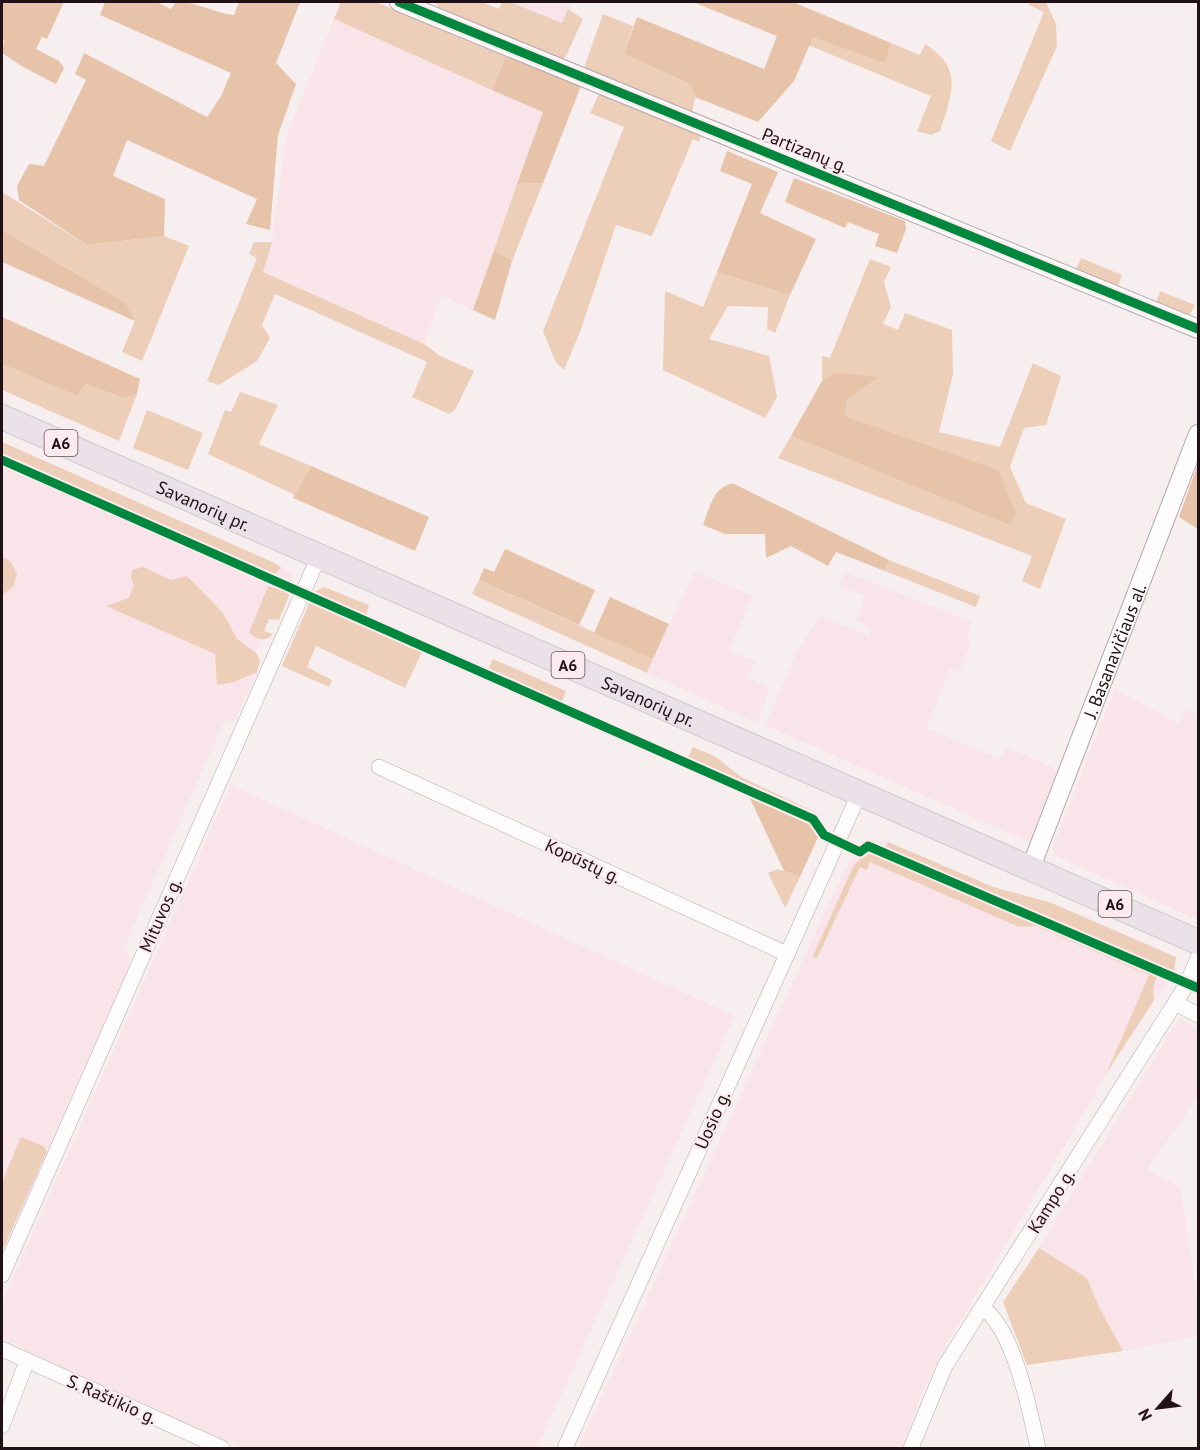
<svg xmlns="http://www.w3.org/2000/svg" width="1200" height="1450" font-family="'PT Sans',sans-serif">
<style>
.built{fill:#f9e4e9}
.green{fill:#edceb8}
.forest{fill:#e7c3a9}
.lines{fill:none;stroke-linecap:round;stroke-linejoin:round}
.minor-casing{stroke:#b4a9ac;stroke-width:16}
.tertiary-casing{stroke:#b4a9ac;stroke-width:20}
.primary-casing{stroke:#cfc9cb;stroke-width:26}
.minor{stroke:#fefcfd;stroke-width:15}
.tertiary{stroke:#fefcfd;stroke-width:18}
.primary{stroke:#eae2e8;stroke-width:24}
.cycleway-casing{stroke:#fbeaee;stroke-width:13}
.cycleway{stroke:#00873e;stroke-width:9}
.labels{text-anchor:middle;dominant-baseline:central;stroke-width:4.5;stroke-linejoin:round;paint-order:stroke}
.shield{fill:#fbeaee;stroke:#615256;stroke-width:1.5}
.shield-label{font-size:16px;font-weight:bold;fill:#1f1115}
.street-label{font-size:18px;fill:#1f1115;stroke:#fbeaee}
</style>
<rect width="100%" height="100%" fill="#f7eef0"/>
<!-- built -->
<path class="built" d="M510,2H572L562,24Z
M334,19L543,111L473,310L442,295L424,344L263,272L272,242L286,137Z
M2,442L268,560L291,573L293,583L279,620L269,619L256,653L260,661L257,672L235,722L225,720L123,950L129,956V967L2,1252Z
M695,571L753,596L729,650L755,661L748,678L770,688L757,723L647,673Z
M845,572L972,622L967,635L970,645L959,672L950,669L927,728L1000,759L1006,747L1061,771L1033,839L1027,841L765,725L797,652L820,616L869,636L870,627L856,621L865,596L839,585Z
M1115,689L1180,724L1186,710L1198,714V920L1056,856L1052,849Z
M231,785L735,1016L537,1448H241L2,1339V1303Z
M872,840L888,842L993,887L1049,902L1176,957L1174,971L1108,1072L942,1352L922,1393L902,1448H578L843,873L859,847Z
M1179,1018L1198,1029V1096L1148,1169L1180,1188L1198,1301V1336L1123,1351L1099,1307L1087,1278L1039,1248Z"/>
<!-- green -->
<path class="green" d="M341,2H376L506,55L492,90L334,19Z
M435,2H482L499,9L502,2H510L562,23L568,9L583,19L566,56L561,61L441,10Z
M1029,2H1046L1056,24L1057,46L1010,151L991,141L1044,12L1029,5Z
M603,14L633,26L624,54L690,84L695,97L692,113L584,68Z
M813,36L885,63L891,43L920,55L925,44C964,68 952,94 940,131L931,135L917,131L931,96L808,45Z
M599,94L701,135L699,142L693,139L652,236L616,225L580,332L564,370L555,361L543,331L624,127L590,113Z
M543,183L512,261L494,250L517,184Z
M2,192L87,245L164,236L189,246L142,361L122,352L135,321L126,303L2,230Z
M254,242H272L263,272L424,344L440,356L474,371L455,410L449,414L412,397L427,362L275,294L262,325L270,338L257,361L219,385L207,381L257,258L249,254Z
M1081,258L1122,275L1118,286L1076,269Z
M870,259L891,267L884,282L891,307L883,324L898,330L905,313L952,330L953,374L939,432L1000,447L1033,363L1061,376L1046,425L1024,428L1010,467L1026,503L1066,519L1040,589L1022,581L1032,556L778,458L791,436L1009,525L1015,515L999,470L845,416L847,399L878,377L835,372L822,381V356L830,358Z
M717,272L790,295L775,333L767,329L768,307L728,306L709,339L769,356L777,397L765,418L663,370L665,291L703,307Z
M1160,291L1195,305L1189,316L1156,302Z
M2,364L77,396L86,384L123,398L137,394L119,441L2,390Z
M240,392L278,405L259,444L311,466L295,495L208,454L225,410L231,412Z
M147,410L203,433L188,470L133,448Z
M2,442L268,560L281,567L276,574L2,456Z
M2,557L10,561L17,574L13,587L2,595Z
M889,560L980,596L976,607L885,571Z
M143,567L171,580L187,576L223,613L237,639L256,653L260,661L257,672L234,682L217,685L215,654L106,606L129,598L134,585L131,579L132,570Z
M479,580L653,659L647,673L472,594Z
M268,586L290,593L279,620L269,619L264,631L273,634C265,643 257,639 249,633Z
M324,587L369,605L362,626L422,652L405,688L316,646L307,667L332,680L329,687L282,666L314,592Z
M493,659L566,691L562,702L489,668Z
M693,747L716,757L741,777L828,818L688,757Z
M888,842L993,887L1049,902L1176,957L1174,971L1164,967C1155,978 1152,985 1154,1000L1107,1072L1149,975L1036,926L1019,927L870,862L867,870L860,867L817,958L813,956L853,867L866,852L882,858Z
M778,869L800,877L785,908L768,873Z
M21,1137L43,1146L47,1151L2,1252V1182Z
M1039,1248L1087,1278L1099,1307L1123,1351L1027,1365L1003,1302Z"/>
<!-- forest -->
<path class="forest" d="M2,2H64L47,39L42,37L36,49L59,61L64,68L56,84L23,67L2,53L4,41L2,39Z
M105,2H156L171,9L176,2C197,1 213,13 234,15L239,2H300L276,63L296,84L278,135L270,230L246,224L257,199L127,140L113,176L165,199L164,236L87,245L19,200L17,186L29,164L44,166L86,80L75,74L84,53L207,117L221,96L231,73L100,15Z
M693,2H793L891,43L885,63L813,37L794,81L758,122L695,97L690,84L624,54L637,17L764,69L777,36Z
M506,55L581,86L543,183L517,184L543,112L492,90Z
M727,151L778,172L760,213L816,239L790,295L717,272L752,184L720,171Z
M794,178L905,221L906,229L897,253L875,246L879,234L848,222L845,228L785,202Z
M2,230L126,303L135,321L2,262Z
M494,250L512,261L495,320L473,310Z
M2,317L140,379L137,394L123,398L86,384L77,396L2,364Z
M835,372L879,377L847,399L845,416L999,470L1016,515L1009,525L791,436L822,381Z
M1198,464V529L1179,517Z
M311,466L429,517L415,551L293,498Z
M732,483L889,560L885,571L836,552L828,566L791,546L766,558L765,534H725L703,525C710,507 712,489 732,483Z
M505,549L595,590L579,625L479,580L484,568L494,572Z
M610,597L669,624L653,659L594,633Z
M748,794L817,825L820,833L800,877L784,871Z"/>
<g class="lines">
<defs>
<path id="minor" d="M379,767L787,954
M1175,1003L1198,1015
M2,1275L319,556
M983,1308C1014,1330 1030,1411 1038,1448
M2,1349L222,1448
M2,1426L27,1361
M565,1448L860,792
M911,1448L945,1366L1187,984L1198,958"/>
<g id="tertiary">
<path d="M399,2L1198,329"/>
<path id="s1" d="M1031,867L1198,434"/>
</g>
<g id="primary">
<path id="s2" d="M2,417L1198,942"/>
</g>
</defs>
<!-- minor casing -->
<use href="#minor" class="minor-casing"/>
<!-- tertiary casing -->
<use href="#tertiary" class="tertiary-casing"/>
<!-- primary casing -->
<use href="#primary" class="primary-casing"/>
<!-- minor -->
<use href="#minor" class="minor"/>
<!-- tertiary -->
<use href="#tertiary" class="tertiary"/>
<!-- primary -->
<use href="#primary" class="primary"/>
<defs>
<path id="cycleway" d="M399,2L1198,329
M2,460L813,819L824,835L860,852L868,846L1198,988"/>
</defs>
<!-- cycleway casing -->
<use href="#cycleway" class="cycleway-casing"/>
<!-- cycleway -->
<use href="#cycleway" class="cycleway"/>
</g>
<g class="labels">
<!-- shield labels -->
<g class="shield">
<rect x="44.5" y="430" width="33" height="26" rx="4.5"/>
<rect x="551.5" y="652" width="33" height="26" rx="4.5"/>
<rect x="1098.5" y="891" width="33" height="26" rx="4.5"/>
</g>
<g class="shield-label">
<text x="61" y="443">A6</text>
<text x="568" y="665">A6</text>
<text x="1115" y="904">A6</text>
</g>
<!-- street labels -->
<g class="street-label">
<text transform="translate(805 150) rotate(22)">Partizanų g.</text>
<text stroke="none"><textPath href="#s2" startOffset="220">Savanorių pr.</textPath></text>
<text stroke="none"><textPath href="#s1" startOffset="232">J. Basanavičiaus al.</textPath></text>
<text stroke="none"><textPath href="#s2" startOffset="706">Savanorių pr.</textPath></text>
<text transform="translate(583 861) rotate(25)">Kopūstų g.</text>
<text transform="translate(160 915) rotate(-66)">Mituvos g.</text>
<text transform="translate(712 1120) rotate(-66)">Uosio g.</text>
<text transform="translate(1051 1201) rotate(-58)">Kampo g.</text>
<text transform="translate(112 1399) rotate(24)">S. Raštikio g.</text>
</g>
</g>
<!-- border -->
<rect width="1200" height="1450" fill="none" stroke="#1f1115" stroke-width="6"/>
<!-- north arrow -->
<g transform="translate(1158 1408) rotate(242)" stroke="#fbeaee" stroke-width="4.5" paint-order="stroke">
<path d="M0-4.5L10 22L0 15L-10 22Z" fill="#1f1115"/>
<text y="-9" font-size="16" font-weight="bold" text-anchor="middle" fill="#1f1115">N</text>
</g>
</svg>
